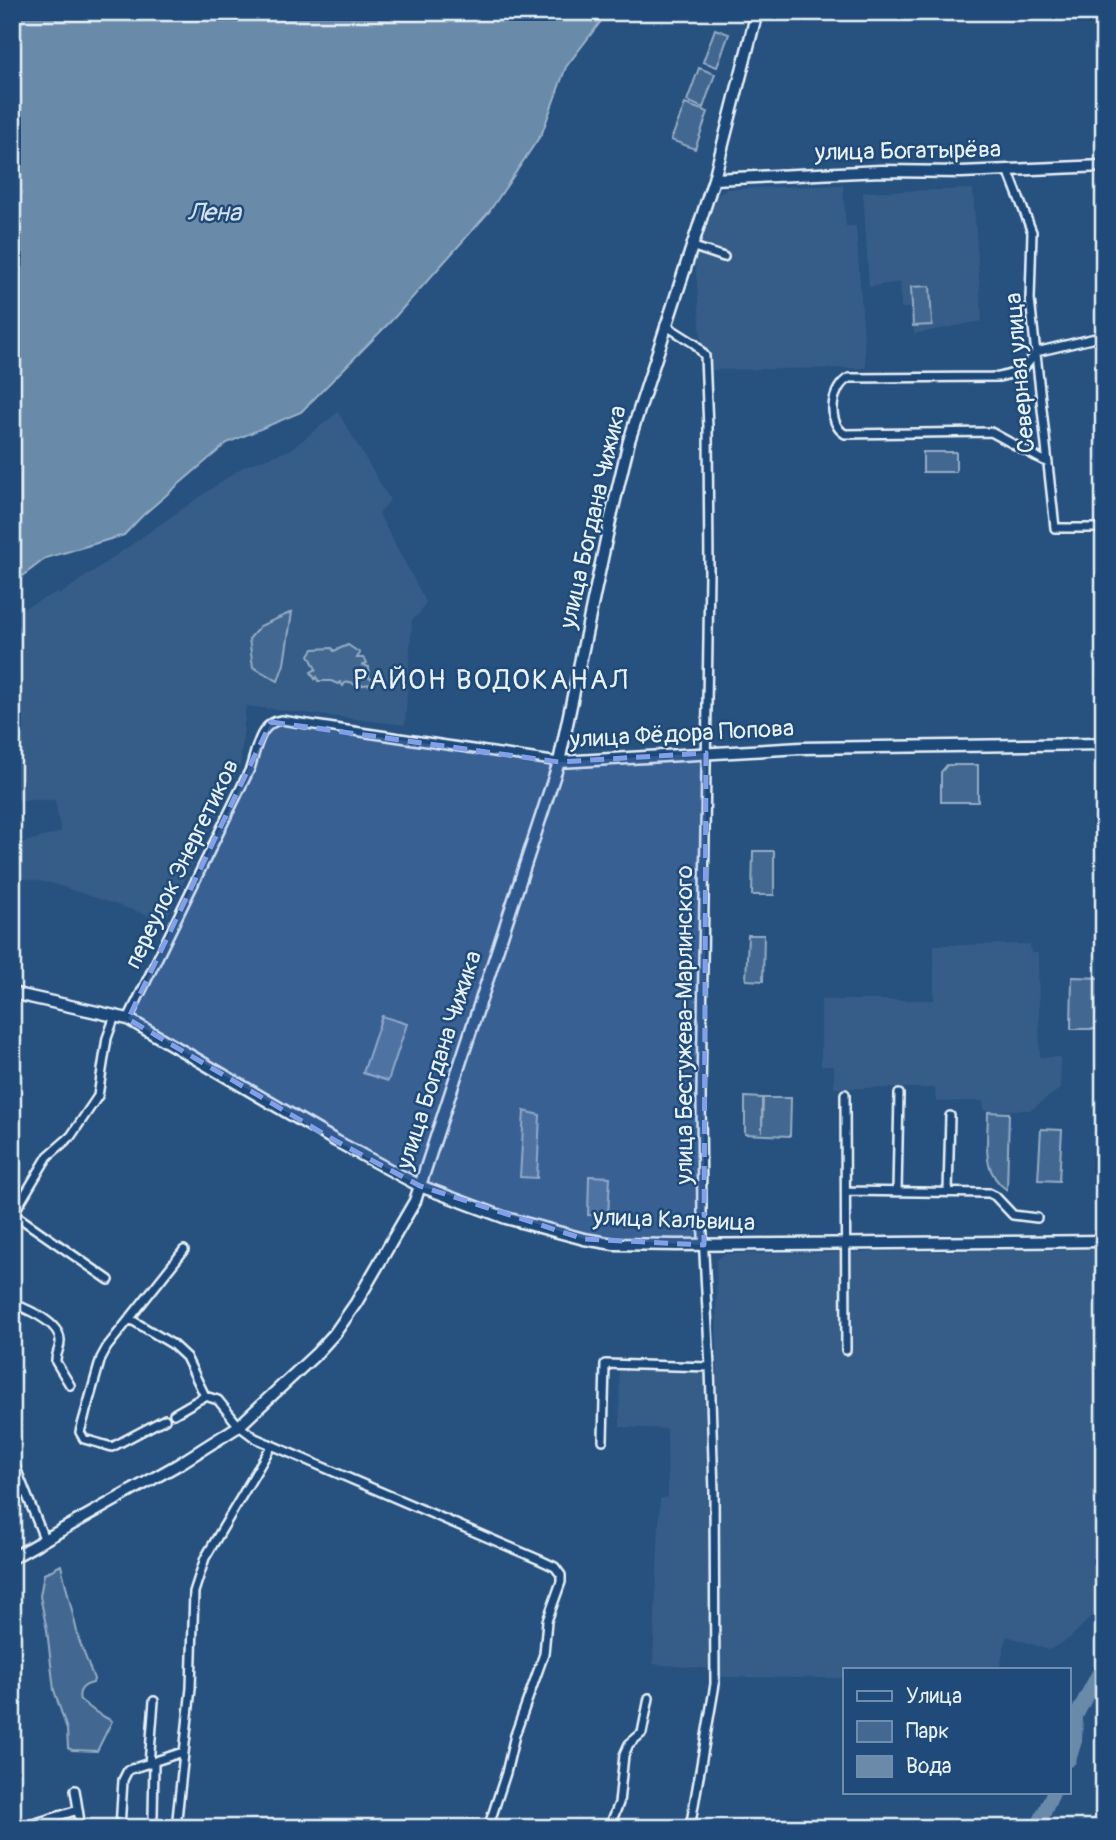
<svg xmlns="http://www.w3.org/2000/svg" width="1116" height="1840" font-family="Pangolin,sans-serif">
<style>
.built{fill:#355d88}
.green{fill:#436891;stroke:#96acc4;stroke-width:2}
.water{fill:#6b8aaa;stroke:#9db3c9;stroke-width:2}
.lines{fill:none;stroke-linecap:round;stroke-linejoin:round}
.river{stroke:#6b8aaa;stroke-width:14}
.street-casing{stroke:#e8f1f8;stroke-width:12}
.secondary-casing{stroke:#e8f1f8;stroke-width:15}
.street{stroke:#1f4a7a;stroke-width:7}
.secondary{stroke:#1f4a7a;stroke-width:10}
.marked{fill:#82a0e8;fill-opacity:0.2;stroke:#82a0e8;stroke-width:5;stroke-dasharray:14 9;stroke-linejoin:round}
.labels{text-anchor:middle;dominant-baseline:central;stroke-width:5;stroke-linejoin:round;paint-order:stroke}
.street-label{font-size:24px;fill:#e8f1f8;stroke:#1f4a7a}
.water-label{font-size:26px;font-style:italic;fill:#d5e2ec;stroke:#1f4a7a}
.quarter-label{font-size:28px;letter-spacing:2px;fill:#e8f1f8;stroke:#1f4a7a}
</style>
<rect width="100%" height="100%" fill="#27517f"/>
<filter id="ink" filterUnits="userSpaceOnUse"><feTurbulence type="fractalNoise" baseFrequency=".0143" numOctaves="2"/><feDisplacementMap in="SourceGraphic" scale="14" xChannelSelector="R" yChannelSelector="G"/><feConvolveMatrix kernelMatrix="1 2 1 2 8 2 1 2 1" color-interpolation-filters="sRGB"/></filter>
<g filter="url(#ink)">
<!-- built -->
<path class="built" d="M843,185L846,226H856L866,368L699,370L702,350L695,258L697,236L712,199L726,189Z
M973,189L982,321L914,334L912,308H901L900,282L869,287L863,192Z
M338,412L390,500L379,514L426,602L420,613L412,620L405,725L246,706L240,766L165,921L51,883L12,877L16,856L21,843L61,832L55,800H12V614L57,592L59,595L244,466L290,450Z
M1030,944L1031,953H1038L1040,1057H1060L1061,1088L1031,1110L984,1111L983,1101L936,1102L935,1088H834V1066H821V1000H934V945Z
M1104,1249V1604L1069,1639L1049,1650L1007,1636L999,1670H845V1678L720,1677L716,1260L725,1254Z
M705,1361L711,1669L653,1664L660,1499L668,1497L667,1429L620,1427L619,1365Z"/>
<!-- green -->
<path class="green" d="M715,29L729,34L717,67L703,62Z
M699,68L715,74L703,108L687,101Z
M685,104L708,112L695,149L671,140Z
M930,286L932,325L913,326L911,287Z
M923,452H956V472H923Z
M292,612L284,664L278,681L253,667L249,639L260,626Z
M348,645L360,653L357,658H363L367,663L363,665L369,667V678L373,679L371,684L356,686L351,682L345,683L343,686L340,682L338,684L331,681H318L317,677L315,679L311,672L316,669L309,655L313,649L332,648L334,651Z
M947,765H978V802H941V772Z
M753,851H774V895H752Z
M748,935H764L763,981L746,980Z
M1072,977L1104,978L1103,1029H1071Z
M382,1016L407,1024L388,1081L363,1073Z
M745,1097L762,1098V1132L763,1098H791L790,1136L745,1134Z
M524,1111L540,1115L537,1178L520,1177Z
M988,1112L1009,1113L1007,1190C980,1171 988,1141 988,1112Z
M1041,1129L1062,1130L1059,1181L1038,1180Z
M589,1176L610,1177L608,1216L588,1215Z
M61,1565L79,1640L94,1679L93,1683C84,1685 77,1690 80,1700L97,1713L112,1721L97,1751L72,1750L68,1748L67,1730L54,1690L47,1630L40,1596L44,1574Z"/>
<!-- water -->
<path class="water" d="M12,12H608L566,67L542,133L489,212L394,318L301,412L227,443L143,515L124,535L46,558L12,584Z"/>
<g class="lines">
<!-- river -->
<path class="river" d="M1069,1760L1075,1741L1076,1716L1104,1663
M1037,1828L1053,1793"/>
<defs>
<path id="street" d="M1008,170L1032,232L1030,299L1055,528H1104
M691,246L724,257
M665,325L695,344L705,356L708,428L709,573L701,1095L702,1216L710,1367L714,1492L715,1684L690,1828
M1048,463L991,432L845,434C826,423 831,387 849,378L999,377C1020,372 1025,370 1036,352L1104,336
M128,1019L250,769C256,751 259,723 281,720L559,762
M845,1094L846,1350
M846,1191L989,1193L995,1196L1013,1215L1037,1218
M897,1192L899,1094
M948,1192L950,1116
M14,1214L109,1280
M12,1216L48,1156L71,1136L98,1096L107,1038L115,1016
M12,1303C27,1309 59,1322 60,1340C61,1348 55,1354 56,1362L70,1385
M130,1319L172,1344L186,1357L205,1396L218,1400L239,1426L255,1438L540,1560L555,1567L561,1575V1582L547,1621L544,1654L515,1735L506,1773L488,1828
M174,1414L205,1396
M165,1419L112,1447L84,1439L80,1432L101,1358L107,1347L184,1250
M603,1440L605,1364L710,1367
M12,1458L45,1541
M149,1764L154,1701
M75,1790L81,1828
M153,1816L154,1763
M37,1828L36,1823L78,1810
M120,1828L123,1780L128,1770L183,1752
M176,1828L191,1688L194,1592L205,1558L272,1445
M609,1828L619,1803L624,1755L629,1744L642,1733L649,1698"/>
<path id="secondary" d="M714,179L881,171L961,172L1104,166
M559,762L801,748L1104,744
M12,993L128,1019L336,1141L420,1186L506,1218L584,1239L614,1244L677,1245L1104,1241
M12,1558L179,1464L239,1426L316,1354L335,1333L356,1303L415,1201L559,762L610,521L629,441L714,179L757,12"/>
</defs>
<!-- street casing -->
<use href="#street" class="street-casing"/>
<!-- secondary casing -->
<use href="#secondary" class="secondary-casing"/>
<!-- street -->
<use href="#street" class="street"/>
<!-- secondary -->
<use href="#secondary" class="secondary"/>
</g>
</g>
<!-- marked area -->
<path class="marked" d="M271,722L559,762L706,753L704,1245L584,1239L420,1186L336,1141L128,1019Z"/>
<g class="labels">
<!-- street labels -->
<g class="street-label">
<text transform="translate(908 151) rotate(-1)">улица Богатырёва</text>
<text transform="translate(1020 373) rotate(-95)">Северная улица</text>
<text transform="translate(593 517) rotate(-77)">улица Богдана Чижика</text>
<text transform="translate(682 734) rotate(-3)">улица Фёдора Попова</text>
<text transform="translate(182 864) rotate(-64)">переулок Энергетиков</text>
<text transform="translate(684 1025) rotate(-90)">улица Бестужева-Марлинского</text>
<text transform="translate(439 1060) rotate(-72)">улица Богдана Чижика</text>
<text transform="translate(674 1220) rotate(2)">улица Кальвица</text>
</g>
<!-- water labels -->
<g class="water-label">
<text x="214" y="213">Лена</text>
</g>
<!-- quarter labels -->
<g class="quarter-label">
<text x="491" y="680">РАЙОН ВОДОКАНАЛ</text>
</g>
</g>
<!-- margin -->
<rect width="1116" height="1840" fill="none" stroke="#1f4a7a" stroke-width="42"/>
<rect x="21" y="21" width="1074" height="1798" fill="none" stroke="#e8f1f8" stroke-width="2.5" filter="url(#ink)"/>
<!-- legend -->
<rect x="843" y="1668" width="228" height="126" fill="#1f4a7a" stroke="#6f8dac" stroke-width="2"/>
<rect x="857" y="1691" width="35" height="10" fill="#1f4a7a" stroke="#6f8dac" stroke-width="2"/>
<text x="906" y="1703" font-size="21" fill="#e8f1f8">Улица</text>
<rect x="857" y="1721" width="35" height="21" fill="#436891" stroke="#6f8dac" stroke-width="2"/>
<text x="906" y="1738" font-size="21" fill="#e8f1f8">Парк</text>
<rect x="857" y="1756" width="35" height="21" fill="#6b8aaa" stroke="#6f8dac" stroke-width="2"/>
<text x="906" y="1773" font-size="21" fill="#e8f1f8">Вода</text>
</svg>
